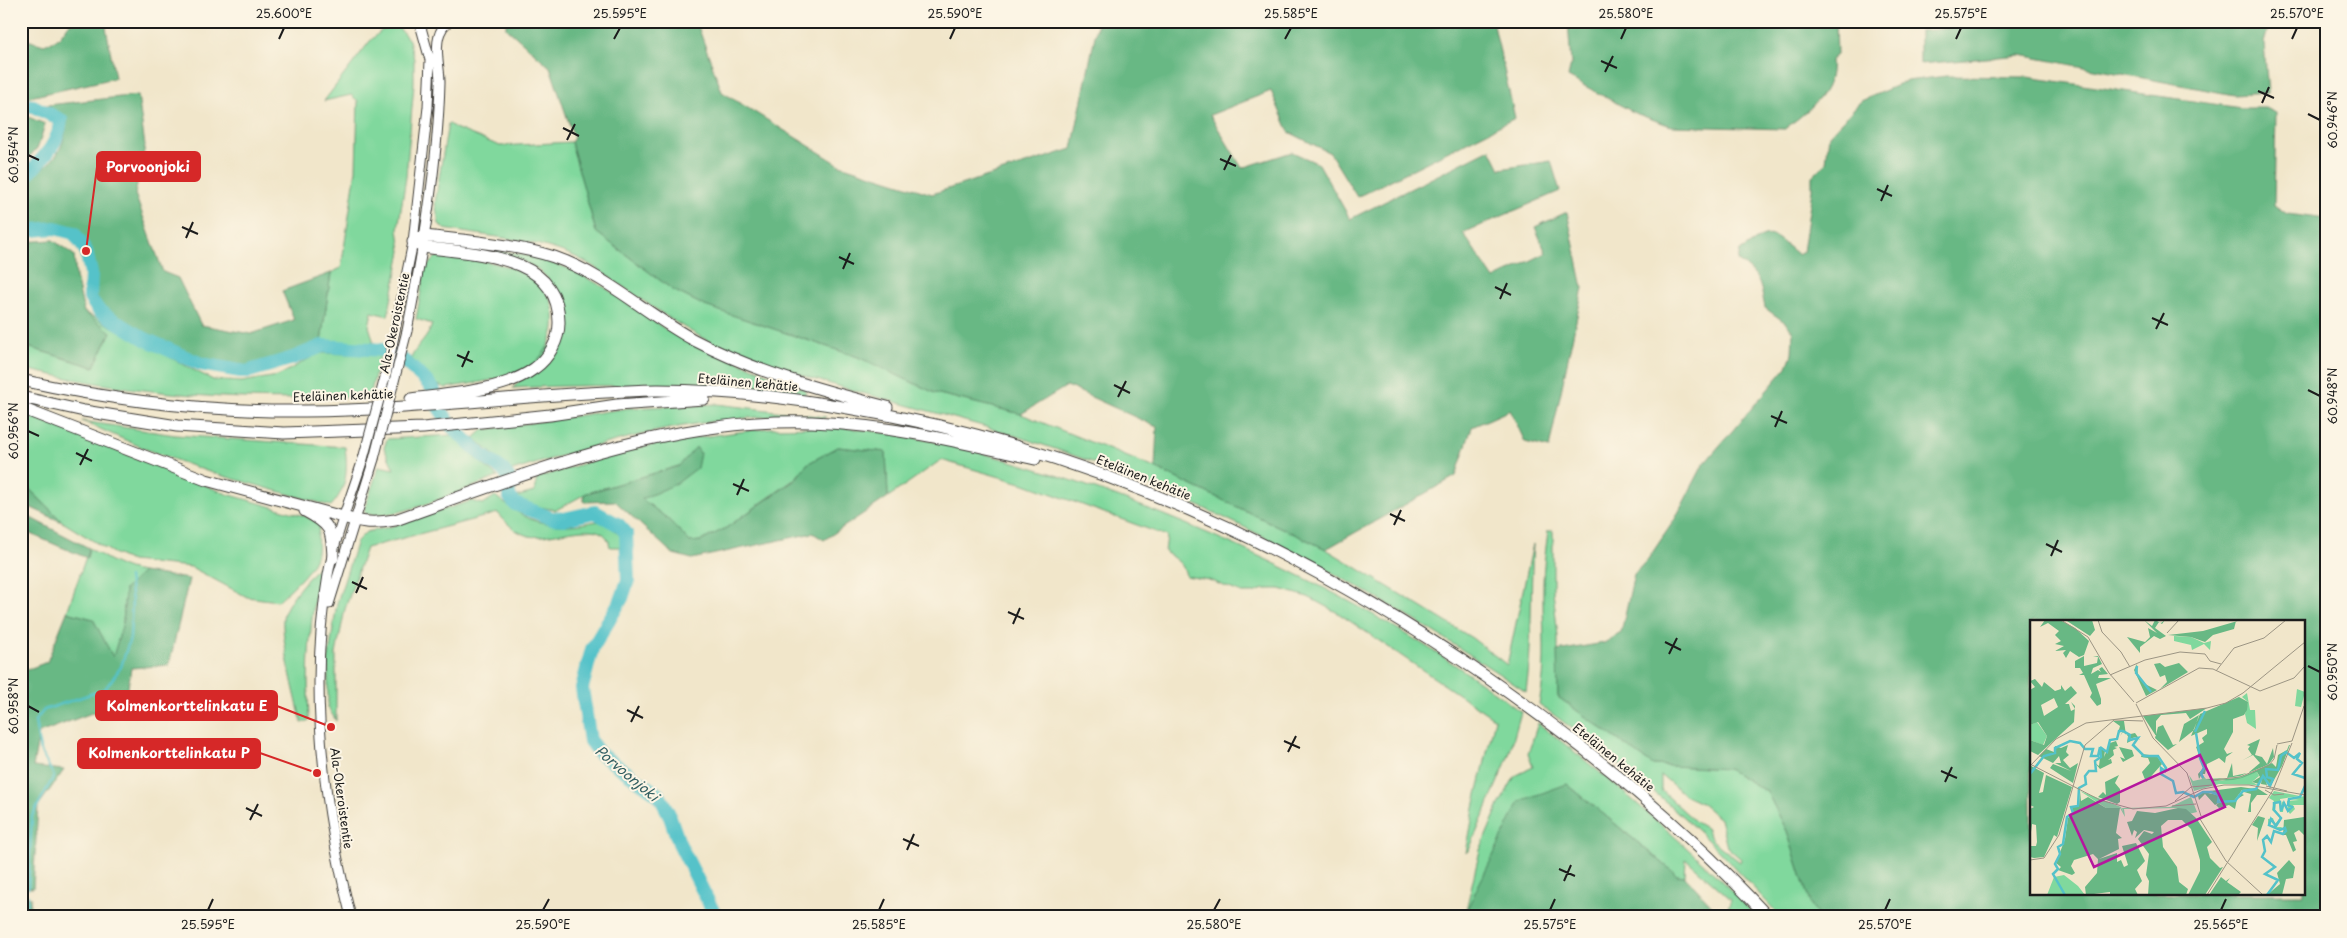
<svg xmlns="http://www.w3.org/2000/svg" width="2347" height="938" font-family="'Playpen Sans',sans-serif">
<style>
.green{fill:#80d89d;stroke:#4e7a5c;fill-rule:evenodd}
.forest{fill:#68b884;stroke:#426a50;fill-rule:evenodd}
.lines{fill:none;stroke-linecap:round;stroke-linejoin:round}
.stream{stroke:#54c2c9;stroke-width:2.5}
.river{stroke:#54c2c9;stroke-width:14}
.major-casing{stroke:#3c3a36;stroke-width:11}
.highway-casing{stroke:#3c3a36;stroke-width:13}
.major{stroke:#fff;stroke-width:9}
.highway{stroke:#fff;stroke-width:11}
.major-bridge-casing{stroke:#3c3a36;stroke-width:11;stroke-linecap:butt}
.major-bridge{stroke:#fff;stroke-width:9}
.ticks{fill:none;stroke:#1c1c1c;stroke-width:2}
.labels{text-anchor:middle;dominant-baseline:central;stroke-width:4;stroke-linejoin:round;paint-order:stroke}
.street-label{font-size:12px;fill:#1c1c1c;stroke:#fcf5e5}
.water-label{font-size:14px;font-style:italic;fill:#325e61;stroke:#fcf5e5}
.inset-river{fill:none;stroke:#54c2c9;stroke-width:2.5}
.inset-road{fill:none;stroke:#9c9584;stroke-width:1}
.view{fill:#b5179e;fill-opacity:0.15;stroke:#b5179e;stroke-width:2.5}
.inset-edge{fill:none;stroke:#1c1c1c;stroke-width:2.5}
.leader{fill:none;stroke:#d62828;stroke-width:2}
.callout-dot{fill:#d62828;stroke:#fcf5e5;stroke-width:2}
.callout{fill:#d62828;stroke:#d62828;stroke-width:2}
.callout-label{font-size:14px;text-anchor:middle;font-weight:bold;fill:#fff}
.neatline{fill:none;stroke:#1c1c1c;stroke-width:2}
.ticks-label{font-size:12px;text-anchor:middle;fill:#1c1c1c}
</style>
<rect width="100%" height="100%" fill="#fcf5e5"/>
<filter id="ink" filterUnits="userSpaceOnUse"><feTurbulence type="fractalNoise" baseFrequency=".02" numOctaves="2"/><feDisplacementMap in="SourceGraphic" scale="10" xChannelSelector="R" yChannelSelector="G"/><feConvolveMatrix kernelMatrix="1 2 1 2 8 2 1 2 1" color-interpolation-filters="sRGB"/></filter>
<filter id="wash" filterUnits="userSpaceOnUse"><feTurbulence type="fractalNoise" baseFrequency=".0096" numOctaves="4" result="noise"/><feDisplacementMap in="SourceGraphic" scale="20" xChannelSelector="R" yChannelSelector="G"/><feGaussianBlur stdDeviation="1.12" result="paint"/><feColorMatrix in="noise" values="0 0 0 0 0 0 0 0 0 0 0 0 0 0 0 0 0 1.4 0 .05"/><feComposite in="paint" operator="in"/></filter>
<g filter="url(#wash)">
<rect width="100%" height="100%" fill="#f1e6ca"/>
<!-- green -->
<path class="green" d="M395,27L399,28L409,40L414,59V84L406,177L398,229L401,251L388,316L372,312L369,326L374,343L321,342L331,273L341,268L356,170L358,101L351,95L324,101L370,41L382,30Z
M448,123L455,128L500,146L571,142L596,232L673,290L705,306L858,357L935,393L1021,414L1155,468L1326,549L1472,638L1507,665L1533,544C1530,594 1533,643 1526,692C1382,594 1226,508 1061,451C954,413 842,393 736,353C695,338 659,311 623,287C609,277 594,266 578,258C537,239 489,237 444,229L439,224L435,203Z
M452,243L532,256L570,269L604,287L671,333L806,390L805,395C705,386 612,383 513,388L563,331C564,257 509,256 451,247Z
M448,256C492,262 560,266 554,328C552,341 543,359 531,366C510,380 471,383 446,388L438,385L411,358C417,345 428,339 432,324L416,319L425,268L436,257Z
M84,312L213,380L241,382L278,376L319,353L380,355L370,396C254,404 134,395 21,368V345L94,367Z
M717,404L826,417L823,419C803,418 782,416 762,417C676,421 593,446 512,471L474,438L483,430L628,408Z
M21,412L227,494L305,516L321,524C315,536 320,547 315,559C308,575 290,589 278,601L247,597L191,567L131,561L113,553L64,523L21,481Z
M82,421L175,435L345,447C348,470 347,489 331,506L209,472L148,450Z
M769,428C794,428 821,426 847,428C947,438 1042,468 1136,504C1273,557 1405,623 1521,712L1509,755L1469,850L1466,853L1475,803L1495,719L1338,613L1308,597L1280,589H1264L1253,593H1242L1209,580L1186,576C1184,563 1175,559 1165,552L1167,536L1028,485L941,460L888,497L886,452L838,447L807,464L795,479L726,528L701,541L690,542L668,519L641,499L679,466L587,493L556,510L522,504L515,497L534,492L537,478L623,451L678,440Z
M454,435L473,456L498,477C466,488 397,521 366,514L364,510L379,466L394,469L384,448L387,439Z
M495,496C508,506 525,519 541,522C549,524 560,526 568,525C599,524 598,512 623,539L622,547H610C607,513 549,541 529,536C516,533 506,523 498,513L366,548L345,609L336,654V721L328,707V661L337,603L357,541L366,532L389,527L471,501L483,504Z
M1548,531H1553V590L1558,637V697L1653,765L1728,769L1767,792L1787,831L1810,903L1819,917H1781C1746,880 1712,842 1674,809C1631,771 1585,738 1539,704C1548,665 1542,624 1543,585C1543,567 1546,548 1548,531ZM1661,775L1686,796L1701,803L1720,819L1727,847L1741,859L1740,862L1712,840L1706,828L1697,823L1661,790Z
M89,548C107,559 123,570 143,572L125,589L123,623L113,658L93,619L67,612Z
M321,563C310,616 306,667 309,720L302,723C297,703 278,629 284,613C292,594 308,579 321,563Z
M1538,723C1615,783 1690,846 1757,917H1725L1731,899L1686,859L1685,876L1677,875L1567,784L1466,910L1480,850L1499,805L1515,776L1533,767L1528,754Z"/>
<!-- forest -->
<path class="forest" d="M83,21H105L115,78L21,99V35L24,39L44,45L59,38L69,24Z
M506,21H696L722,92L840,165L932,194L1072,149L1098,21H1493L1515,118L1357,197L1330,153L1289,132L1271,91L1210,115L1242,168L1292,152L1319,164L1350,219L1490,149L1500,169L1551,161L1560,191L1463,233L1494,279L1546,253L1535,227L1567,212L1583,288L1549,448L1525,442L1510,410L1472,427L1456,476L1326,549L1155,468L1157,427L1067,386L1021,414L935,393L858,357L705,306L673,290L596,232L571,142L574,138L550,67L506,28Z
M1568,21H1836L1837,55L1831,60C1835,93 1808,110 1785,129L1671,126L1635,113L1568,77L1571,64Z
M1968,21H2278L2268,29L2264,43L2268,93L2234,95L2020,55L1920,64V31L1968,26Z
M1946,76L2027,77L2241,108H2266L2276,113L2274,205L2287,214L2326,219V917H1819L1810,903L1787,831L1767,792L1728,769L1653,765L1558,697L1557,651L1604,643L1621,633L1634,574L1648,559L1675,519L1703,465L1787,367L1792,354L1793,332L1786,323L1765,308C1760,282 1760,276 1738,261L1740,251C1772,229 1768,230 1798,255L1803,252L1812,190V176L1826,163L1829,135L1861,101L1907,81ZM2031,622H2303V894H2031Z
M138,95L145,146L135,194L163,272L178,278L201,325L251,334L294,320L282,291L331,273L321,342L290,354L242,367L202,359L173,345L147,336L103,307L96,295V272L90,251L78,231L54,224L21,226C21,217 19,204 22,195C28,173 46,170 57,154C63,145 66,132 67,121L62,116L39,106Z
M21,114L45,124L38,147L21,166Z
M53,240L74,255L76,277L84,312L111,332L94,367L21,345V242Z
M696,447L700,453L697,468L676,484L642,499L668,519L690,542L701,541L726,528L795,480L807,464L838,447L886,452L888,497L824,540L813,533L692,559L673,554L615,501L584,502V494L679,466Z
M21,481L64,523L21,503Z
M21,513L89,548L87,558L21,530Z
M143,572L189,579L169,665L131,668L126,700L39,733L33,767L64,770L38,806L33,888L21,887V672L47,662L67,612L93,619L113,657L123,623L125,589Z
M1567,784L1677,875L1685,876L1722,917H1463L1520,801Z
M21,896L31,897L28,917H21Z"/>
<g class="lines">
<!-- stream -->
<path class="stream" d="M28,888L32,816L54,776L40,750L35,721L44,710L105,689L121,667L130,638L132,602L129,577
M26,917L28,895"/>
<!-- river -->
<path class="river" d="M21,105L33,106L61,120C58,148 38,162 21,182
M21,231L55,228L74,233L86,251L91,273L90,298L99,311L145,339L201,364L246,372L293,358L322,346L383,350L403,360L423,378L434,390L436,403L452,427L483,456L503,470L509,479V496L515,504L551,518L564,519L595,512L619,525L626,533L628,580L622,598L592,649L582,688L590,741L599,753L659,795L669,814L679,843L716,917"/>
</g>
</g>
<g filter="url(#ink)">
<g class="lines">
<defs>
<path id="major" d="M407,331C423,249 438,165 440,82C440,67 433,43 442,29C443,26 447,24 449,21
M387,370L413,242L428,107L430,60L420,24
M329,604L374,459
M351,917C323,806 308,689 328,575C335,536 351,497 363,459"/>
<path id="highway" d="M413,242L424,236C467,241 513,244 554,257C606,275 646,314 694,340C755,372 821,390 887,407
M21,380C115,401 209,412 305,411C423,410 540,392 658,390C721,390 786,397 848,408C1079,445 1293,544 1485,676C1587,747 1684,826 1768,917
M21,397L84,411L177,426L284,433L423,428L550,415L617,405L704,399
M411,399C448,394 505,391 535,368C549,358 559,340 559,323C560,253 471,254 422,247L413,242
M21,408L206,480L332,514C357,521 368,525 395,520C529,473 667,417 812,422C888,425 961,442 1035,459
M305,511C331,525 332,529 333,558"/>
</defs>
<!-- major casing -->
<use href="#major" class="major-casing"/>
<!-- highway casing -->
<use href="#highway" class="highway-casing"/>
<!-- major -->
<use href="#major" class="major"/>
<!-- highway -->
<use href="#highway" class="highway"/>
<defs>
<path id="major-bridge" d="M363,459L387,370
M374,459L407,331"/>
</defs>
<!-- major-bridge casing -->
<use href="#major-bridge" class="major-bridge-casing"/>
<!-- major-bridge -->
<use href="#major-bridge" class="major-bridge"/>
</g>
</g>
<!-- ticks -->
<path class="ticks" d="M279,39L284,28M614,39L620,28M950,39L955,28M1285,39L1291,28M1621,39L1626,28M1956,39L1961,28M2292,39L2297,28M1601,61L1617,68M1605,72L1613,56M2258,91L2274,98M2262,103L2269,87M2308,114L2320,120M563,128L579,136M567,140L575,124M28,155L39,160M1220,159L1236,166M1224,170L1231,155M1877,189L1892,196M1881,201L1888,185M182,227L198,234M186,238L193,222M839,257L854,264M843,269L850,253M1495,287L1511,295M1500,299L1507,283M2152,318L2168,325M2156,329L2164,313M457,355L473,362M462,367L469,351M1114,385L1130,393M2308,390L2320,396M1118,397L1126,381M1771,416L1787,423M1775,427L1782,411M28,431L39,436M76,453L92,461M80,465L88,449M733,484L749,491M737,495L744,479M1390,514L1405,521M1394,525L1401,510M2046,544L2062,552M2051,556L2058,540M352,582L367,589M356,593L363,577M1008,612L1024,619M1013,624L1020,608M1665,642L1681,650M1669,654L1677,638M2308,666L2320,672M28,706L39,712M627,710L643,718M631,722L639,706M1284,741L1300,748M1288,752L1296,736M1941,771L1957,778M1945,782L1952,767M246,808L262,816M250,820L258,804M903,839L919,846M907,850L914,834M1559,869L1575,876M1564,881L1571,865M208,910L213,899M543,910L549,899M879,910L884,899M1214,910L1220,899M1550,910L1555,899M1885,910L1890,899M2221,910L2226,899"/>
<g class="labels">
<!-- street labels -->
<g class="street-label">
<text transform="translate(394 323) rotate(-78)">Ala-Okeroistentie</text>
<text transform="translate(748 382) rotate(5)">Eteläinen kehätie</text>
<text transform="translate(343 395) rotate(-2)">Eteläinen kehätie</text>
<text transform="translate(1144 477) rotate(22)">Eteläinen kehätie</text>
<text transform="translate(1614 757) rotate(39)">Eteläinen kehätie</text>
<text transform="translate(342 798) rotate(82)">Ala-Okeroistentie</text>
</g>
<!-- water labels -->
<g class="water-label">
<text transform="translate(627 773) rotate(40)">Porvoonjoki</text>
</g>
</g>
<!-- overview -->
<g transform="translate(2030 620)">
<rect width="275" height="275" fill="#f1e6ca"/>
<path d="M144,16L161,17L174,23L181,21L180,30L174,24L162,30L161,25L144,21ZM267,69L275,72L271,87L265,86ZM217,73L220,90H225L226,109L217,103L215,94L218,82L212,77ZM7,102L17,116L13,125L0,120V105ZM227,152L229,156L222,162L228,165L189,164L164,171L159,155L163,161L172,159L171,153L176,159L192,161ZM50,171L91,187L93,192L92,188L140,187L161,177L167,192L159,194L148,188L94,189L95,197L90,188H76ZM244,171L270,176L250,179L251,189L252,181L258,190L257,181L269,180L260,179L275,176V185H263L265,189L260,194L254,185L253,192H250L249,182L246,183L245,190L252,198L246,207L241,201L240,204L244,207H252L250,210L238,205V199L243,198L245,204L251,197L242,190L244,181L239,178ZM34,255L48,266L55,275H17L24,257Z" fill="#80d89d"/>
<path d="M15,0H30L45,8L59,21L54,35L49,37L40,31L36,38L33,33L36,30L25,31L34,26L25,24L31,21L25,15L29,11L18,3L10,7ZM50,0H62L65,10L60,16L37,1ZM114,0L122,6L125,0L131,3L135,0L132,4L129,2L125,8L136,16L130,19L124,16L110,27V33L97,17L115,22L120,17L118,8L127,13ZM211,0L206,1L204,9L183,15L175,22L161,17L138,15L173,11ZM54,36V46L67,43L68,37H63L68,36L72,44L63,48L61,54L68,50L71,52L69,49L72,47L78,54L69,55L68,58H81L66,64L71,79V84L67,86L60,77L62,73L54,55H49L53,53L50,48H45V41ZM130,43L135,47L149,43L158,52L130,69L137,62L135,55L130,57L124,44ZM107,44L108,55L115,64L127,70L116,76L104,50ZM5,59L12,67L14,62L25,71L31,69V65L35,71L41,66L47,73L35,84H39L41,91L45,89L41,82L45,86L44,102L8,135L0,131V120L14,125L17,116L8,102L0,105V70L5,67L0,61ZM24,78L28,87L14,96L11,85ZM209,77L218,82L217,90L214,95L203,99V112L194,129L197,134L203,132L196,137L195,143L189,138L177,144L175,154H172L169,159L168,154L174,147L166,127L174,122L172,118L177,114V109L161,116L170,94ZM177,88L160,99L156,93L131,95L126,101V116L113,96ZM169,95L164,110L149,122L154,104ZM83,101H94L96,115L105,113L110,120L106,117L99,119V116L98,120L105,119L97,123L98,116L93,112L90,116L93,111L88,113L90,106ZM133,105L143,125L147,124L138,130L125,118L128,107ZM230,119L225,135L232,137L237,144L243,128L244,137L239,144L235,146L218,153L230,143L223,135L213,140L222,135L218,129L220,126L217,125ZM86,121L88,126L84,127L87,128L83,130L84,135L78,140L81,139L82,143L70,149L65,143L69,146L71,129L75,131L74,137L80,123ZM38,125L36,132L39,135L33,140L40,148L48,143L43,163L20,148L23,144L41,151L25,143H31L29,136L23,143L9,136L16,129L24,132L25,126L31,128ZM259,125H260L252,146L241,165L235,158L237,165L231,164L232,157L229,164L222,162L230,157L227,152L212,158L203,160L183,161L176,159L197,158L202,143L203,156L217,153L210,156L183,160L210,158L242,143L246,147L248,135L257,130ZM89,127L102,130L104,136L93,142L90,137L95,139ZM112,134L127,136L132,144L116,162L112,152L120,143L118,138L111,137ZM1,146L14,153L9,173L13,172L16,155L42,167L27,217L24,215L14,237L4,238L0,237V226H6L7,222L6,205L2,204L0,220V189L4,187L0,185ZM89,155L85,163L90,169V182L87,184L68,177L73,172L76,175L75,162ZM211,167L225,169L212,170L204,181H189V174L180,171ZM227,168L238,175H227L221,183V192H218L221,174L214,172ZM50,171L51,181L58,177L76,188H90L86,213L92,218L88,219L89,229L69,239L87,233V242L91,240L94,247L98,245L92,226L106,223L115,241L107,250L112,261L105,269L108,275H80V272L56,275L55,267L67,253L68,239L63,234L44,240L41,246L45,253L42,255L28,250L31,247L26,243L35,219L38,198L43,194L42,187L49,186ZM173,172L188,175L190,182H205L210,173L214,175L207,179L205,189L199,185L189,188L186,185L190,182L185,185L175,174L169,180L168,176ZM148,188L156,189L166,198L182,222L177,227L180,238L190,248L193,247L175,275H158L170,251V240L161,209L152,200H138L131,206L133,227L147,247L149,262L158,269L156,275H118L119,261L116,255L119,234L108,219L114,211L122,214L124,212L114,210L105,218L107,212L104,210L102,216L97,202L102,201L107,191L125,193ZM228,196L235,198L227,221L228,208L222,205ZM274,197L275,216L269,210L264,213L267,221L263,222L266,230L263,232L256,215H253L254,200ZM259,240L265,247L263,258L256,259L252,275H237L250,264L247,253ZM191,257L196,261L200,258L197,262L211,272L208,275H179Z" fill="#68b884" fill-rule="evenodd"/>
<path class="inset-river" d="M107,46L106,53L121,72M165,112L175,91M166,113L170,138M70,127L77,132L80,120L87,119L89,111H93L100,115L99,120L108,118L103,125L114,136H128L136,148L135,151L131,148V154L143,161L146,173L153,172L164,177L173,172H181L189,175L188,182L205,181L213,171L226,169L233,156L240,166L243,159L237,157L236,149L248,150L251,136L256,132L264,138L270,133L267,139L272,143L263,154L275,158M170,138L174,148L171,153L173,158M0,154L14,136L25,133V128L40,121L50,123L55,129H63L61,136H68L70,127M35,275L23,254L28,249L25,244L30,234L28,227L33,224L37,197L43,193L41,187L48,186L49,168L56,164L55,156L59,151H66L65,141L71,137L70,127M237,275L248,260L235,254L245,247L232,237L235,231L233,220L237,216L241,222L244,211L253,214L256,211L255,208L250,210L239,205L241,199L246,206L251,198L244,190V183L250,182L251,191L254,183L258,191L262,187L258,185L259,179L270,177L275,166"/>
<path class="inset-road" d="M31,0L58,17L79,53L104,82M68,0L72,12L91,32L100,47M137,13L149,0M186,51L204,28L234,18L256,0M80,55L115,40L150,32L175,34L180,41L191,44M106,83L169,48L183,49L230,71L264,58L275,46M106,84L123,118L157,153L171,196M262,121L274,86M247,124L262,121M0,144L70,180L103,189L136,186L173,169L194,165H219L275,175M0,146L26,119L56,103L177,88L196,83L213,73L275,22M183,160L210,157L239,145L244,139L247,125M236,166L257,171M235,170L244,175L254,174M145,181L161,167L182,165M142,186L166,184M170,199L196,241L233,275M0,240L14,238L29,215L55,125L84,100L113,101M177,275L243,170L262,123"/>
<path class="view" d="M170,135L195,187L64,247L40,195Z"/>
<rect width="275" height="275" class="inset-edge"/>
</g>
<!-- callouts -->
<path class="leader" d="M86 251L97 167M331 727L277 706M317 773L260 753"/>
<g class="callout-dot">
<circle cx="86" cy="251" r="5"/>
<circle cx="331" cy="727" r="5"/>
<circle cx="317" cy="773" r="5"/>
</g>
<g class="callout">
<rect x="97" y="152" width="103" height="29" rx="5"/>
<rect x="96" y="691" width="181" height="29" rx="5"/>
<rect x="78" y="739" width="182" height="29" rx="5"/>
</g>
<g class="callout-label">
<text x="148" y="172">Porvoonjoki</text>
<text x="187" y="711">Kolmenkorttelinkatu E</text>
<text x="169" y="758">Kolmenkorttelinkatu P</text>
</g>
<!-- margin -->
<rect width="2347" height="938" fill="none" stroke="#fcf5e5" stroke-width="55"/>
<rect x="28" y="28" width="2292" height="882" class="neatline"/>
<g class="ticks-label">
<text x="284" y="18">25.600°E</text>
<text x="620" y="18">25.595°E</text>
<text x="955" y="18">25.590°E</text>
<text x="1291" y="18">25.585°E</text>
<text x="1626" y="18">25.580°E</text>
<text x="1961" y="18">25.575°E</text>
<text x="2297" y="18">25.570°E</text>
<text transform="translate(2333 120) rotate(-90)" y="4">60.946°N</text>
<text transform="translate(14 155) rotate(-90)" y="4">60.954°N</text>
<text transform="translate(2333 396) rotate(-90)" y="4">60.948°N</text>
<text transform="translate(14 431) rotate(-90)" y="4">60.956°N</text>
<text transform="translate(2333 672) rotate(-90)" y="4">60.950°N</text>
<text transform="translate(14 706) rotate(-90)" y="4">60.958°N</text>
<text x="208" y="929">25.595°E</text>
<text x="543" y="929">25.590°E</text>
<text x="879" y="929">25.585°E</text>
<text x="1214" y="929">25.580°E</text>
<text x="1550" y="929">25.575°E</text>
<text x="1885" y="929">25.570°E</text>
<text x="2221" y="929">25.565°E</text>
</g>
</svg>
